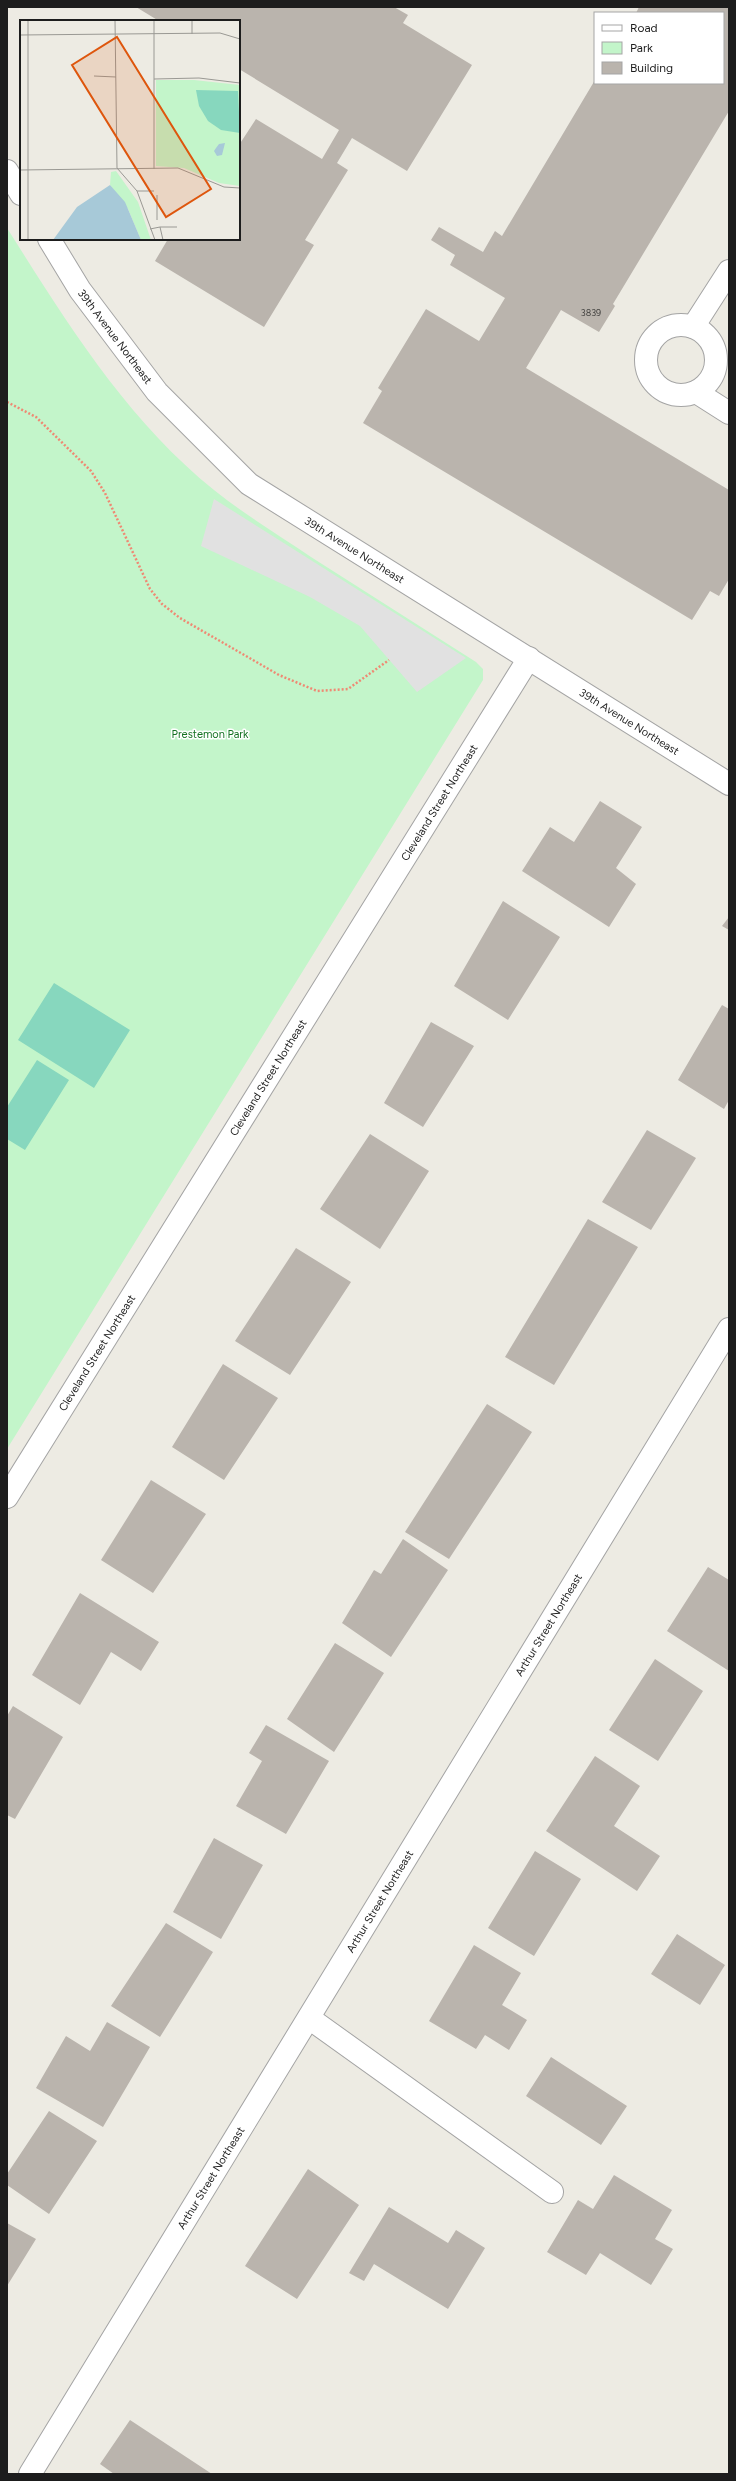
<svg xmlns="http://www.w3.org/2000/svg" width="736" height="2481" font-family="Figtree,sans-serif">
<style>
.park{fill:#c3f5ca}
.pitch{fill:#87d7be}
.parking{fill:#e1e1e1}
.building{fill:#bab4ad}
.lines{fill:none;stroke-linecap:round;stroke-linejoin:round}
.minor-casing{stroke:#a4a4a4;stroke-width:24}
.path{stroke:#ef8973;stroke-width:2.5;stroke-dasharray:2 2;stroke-linecap:butt}
.minor{stroke:#fff;stroke-width:22}
.labels{text-anchor:middle;dominant-baseline:central;stroke-width:3;stroke-linejoin:round;paint-order:stroke}
.number-label{font-size:9px;fill:#444341}
.street-label{font-size:11px;fill:#1d1d1d;stroke:#fff}
.park-label{font-size:11px;fill:#147222;stroke:#fff}
.inset-road{fill:none;stroke:#9a9994;stroke-width:1}
.view{fill:#de560d;fill-opacity:0.15;stroke:#de560d;stroke-width:2}
.inset-edge{fill:none;stroke:#1d1d1d;stroke-width:2}
</style>
<rect width="100%" height="100%" fill="#edebe3"/>
<!-- park -->
<path class="park" d="M7,228C67,323 126,419 214,490C245,515 279,535 311,557C366,592 421,627 476,662L483,669V680L7,1449Z"/>
<!-- pitch -->
<path class="pitch" d="M54,983L130,1030L94,1088L18,1040Z
M37,1060L69,1080L25,1150L7,1139V1107Z"/>
<!-- parking -->
<path class="parking" d="M214,499L466,658L417,692L360,626L310,597L201,546Z"/>
<!-- building -->
<path class="building" d="M136,7H394L408,15L403,23L472,65L407,171L352,138L337,163L348,170L305,240L314,245L264,327L155,261L168,239H239V145L256,119L322,159L339,130L239,69V21H159Z
M639,7H729V111L613,304L615,306L599,332L561,310L526,368L729,490V579L719,596L710,591L692,620L363,423L382,391L378,388L426,309L479,341L505,298L450,265L455,255L431,240L439,227L483,252L495,231L502,236L595,80V83H723V13H636Z
M600,801L642,827L616,868L636,884L609,927L522,871L550,827L574,842Z
M503,901L560,937L508,1020L454,986Z
M729,917V930L722,926Z
M722,1005L729,1009V1100L724,1109L678,1080Z
M431,1022L474,1046L423,1127L384,1103Z
M647,1130L696,1158L651,1230L602,1202Z
M370,1134L429,1171L380,1249L320,1209Z
M588,1219L638,1247L554,1385L505,1357Z
M296,1248L351,1282L290,1375L235,1341Z
M223,1364L278,1398L224,1480L172,1447Z
M487,1404L532,1432L449,1559L405,1532Z
M151,1480L206,1514L153,1593L101,1560Z
M403,1539L448,1570L391,1657L342,1623L374,1570L381,1574Z
M708,1567L729,1580V1671L667,1631Z
M80,1593L159,1642L141,1671L111,1652L80,1705L32,1675Z
M335,1643L384,1673L334,1752L287,1719Z
M655,1659L703,1691L658,1761L609,1730Z
M13,1706L63,1737L15,1819L7,1815V1716Z
M266,1725L329,1761L286,1834L236,1806L262,1761L249,1753Z
M595,1756L640,1786L614,1826L660,1856L637,1891L546,1831Z
M214,1838L263,1865L221,1939L173,1912Z
M535,1851L581,1879L534,1956L488,1928Z
M166,1923L213,1952L160,2037L111,2006Z
M677,1934L725,1965L700,2005L651,1974Z
M474,1945L521,1973L502,2005L527,2020L509,2050L485,2035L476,2049L429,2021Z
M107,2022L150,2047L103,2127L36,2088L66,2036L90,2051Z
M551,2057L627,2106L601,2145L526,2096Z
M49,2111L97,2141L49,2214L7,2185V2174Z
M308,2169L359,2205L297,2299L245,2266Z
M614,2175L672,2210L655,2239L673,2249L651,2285L600,2253L586,2275L547,2252L578,2200L593,2209Z
M389,2207L448,2243L456,2230L485,2248L448,2309L374,2264L364,2281L349,2273Z
M7,2223L36,2239L7,2286Z
M130,2420L212,2474H114L100,2464Z"/>
<g class="lines">
<defs>
<g id="minor">
<path d="M7,171L21,194"/>
<path id="s1" d="M49,239L80,290L157,392L249,484L729,784"/>
<circle cx="681" cy="360" r="35"/>
<path d="M693,327L729,271"/>
<path d="M696,392L729,413"/>
<path id="s2" d="M7,1497L529,658"/>
<path d="M309,2018L552,2192"/>
<path id="s3" d="M30,2474L729,1329"/>
</g>
</defs>
<!-- minor casing -->
<use href="#minor" class="minor-casing"/>
<!-- path -->
<path class="path" d="M7,402L36,417L91,471L105,493L150,589L162,604L180,618L279,675L317,691L348,689L389,660"/>
<!-- minor -->
<use href="#minor" class="minor"/>
</g>
<g class="labels">
<!-- number labels -->
<g class="number-label">
<text x="591" y="312">3839</text>
</g>
<!-- street labels -->
<g class="street-label">
<text stroke="none"><textPath href="#s1" startOffset="118">39th Avenue Northeast</textPath></text>
<text stroke="none"><textPath href="#s1" startOffset="442">39th Avenue Northeast</textPath></text>
<text stroke="none"><textPath href="#s1" startOffset="766">39th Avenue Northeast</textPath></text>
<text stroke="none"><textPath href="#s2" startOffset="818">Cleveland Street Northeast</textPath></text>
<text stroke="none"><textPath href="#s2" startOffset="494">Cleveland Street Northeast</textPath></text>
<text stroke="none"><textPath href="#s2" startOffset="170">Cleveland Street Northeast</textPath></text>
<text stroke="none"><textPath href="#s3" startOffset="995">Arthur Street Northeast</textPath></text>
<text stroke="none"><textPath href="#s3" startOffset="671">Arthur Street Northeast</textPath></text>
<text stroke="none"><textPath href="#s3" startOffset="347">Arthur Street Northeast</textPath></text>
</g>
<!-- park labels -->
<g class="park-label">
<text x="210" y="734">Prestemon Park</text>
</g>
</g>
<!-- overview -->
<g transform="translate(20 20)">
<rect width="220" height="220" fill="#edebe3"/>
<path d="M136,60H174L220,65V166L199,163L164,148L136,146ZM96,151L118,182L131,220H121L108,189L90,165L91,152Z" fill="#c3f5ca"/>
<path d="M176,70L218,71L220,113L201,110L188,101L179,86Z" fill="#87d7be"/>
<path d="M205,123L202,135L197,136L194,131L196,128L199,124ZM90,165L105,182L121,220H33L57,187Z" fill="#a7c9d8"/>
<path class="inset-road" d="M8,0V220M95,0L97,148L117,171L135,220M134,0V149M172,0V14M0,15L200,13L220,19M74,56L96,57M134,59L179,58L220,63M0,150L158,148L204,167L220,168M117,171H134M137,200V175M140,207H157M130,209L140,207L143,220"/>
<path class="view" d="M97,17L191,169L146,197L52,45Z"/>
<rect width="220" height="220" class="inset-edge"/>
</g>
<!-- border -->
<rect width="736" height="2481" fill="none" stroke="#1d1d1d" stroke-width="16"/>
<!-- legend -->
<rect x="594" y="12" width="130" height="72" fill="#ffffff" stroke="#a5a5a5"/>
<rect x="602" y="25" width="20" height="6" fill="#ffffff" stroke="#a5a5a5"/>
<text x="630" y="32" font-size="12" fill="#1d1d1d">Road</text>
<rect x="602" y="42" width="20" height="12" fill="#c3f5ca" stroke="#a5a5a5"/>
<text x="630" y="52" font-size="12" fill="#1d1d1d">Park</text>
<rect x="602" y="62" width="20" height="12" fill="#bab4ad" stroke="#a5a5a5"/>
<text x="630" y="72" font-size="12" fill="#1d1d1d">Building</text>
</svg>
